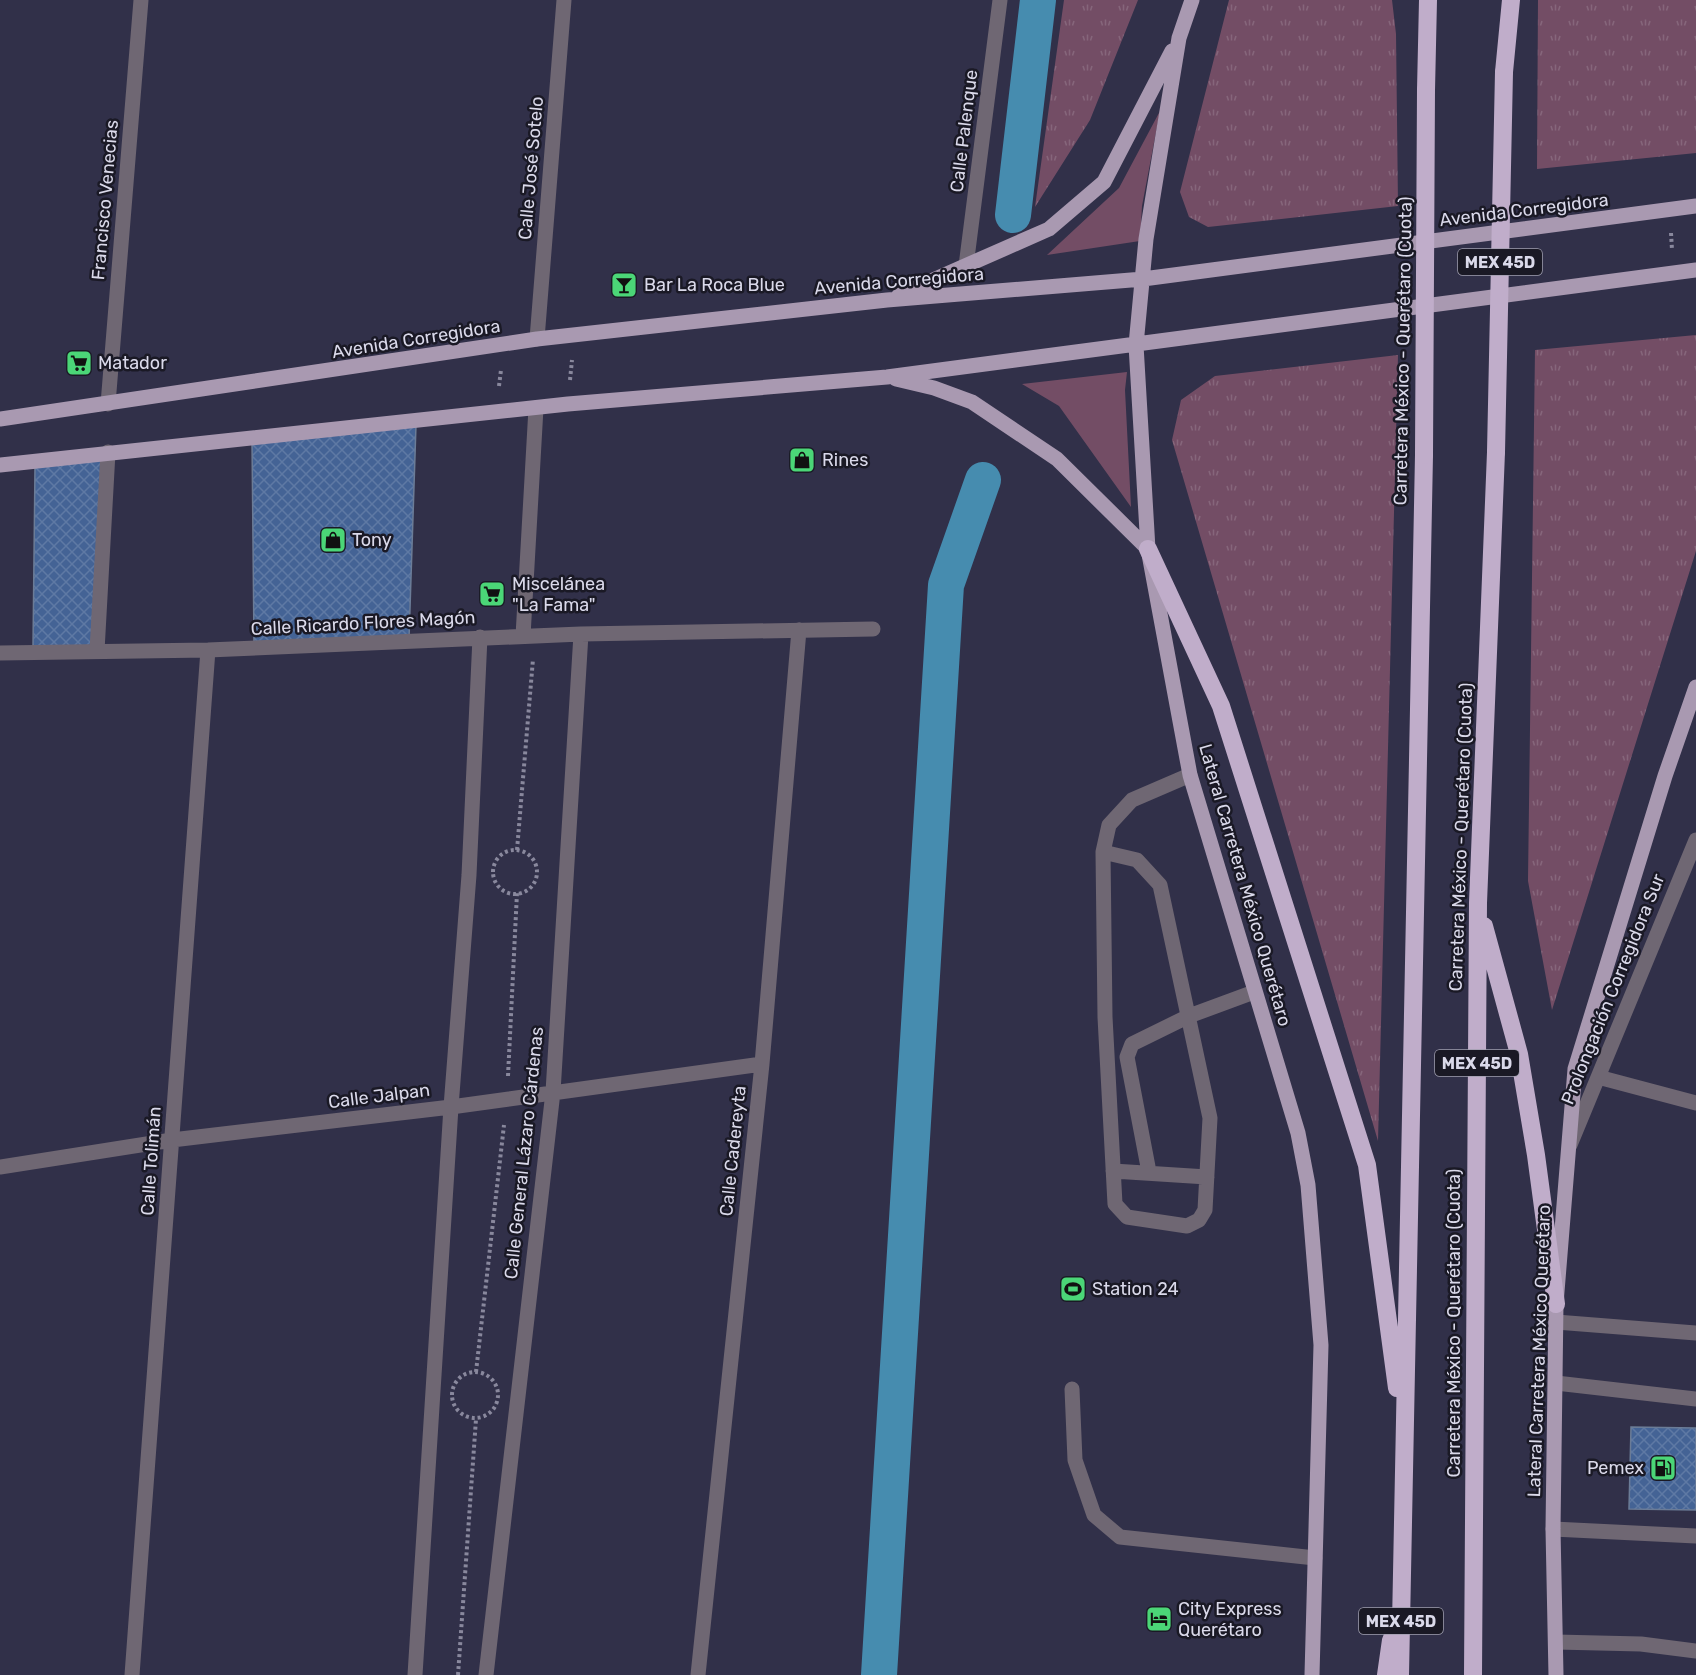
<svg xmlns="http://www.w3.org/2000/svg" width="1696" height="1675" font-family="Rubik,sans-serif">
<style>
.green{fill:#734d65}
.park{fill:url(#park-tufts)}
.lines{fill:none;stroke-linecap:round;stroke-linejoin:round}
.canal{stroke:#468caf;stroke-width:36}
.building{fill:url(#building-cross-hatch);stroke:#6b7c97;stroke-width:1.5}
.path{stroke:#89889d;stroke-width:4;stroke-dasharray:3 3;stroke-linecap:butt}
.minor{stroke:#6f6773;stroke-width:15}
.major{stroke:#a999b1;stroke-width:15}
.highway{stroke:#c0adca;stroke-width:18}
.highway-bridge{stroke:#c0adca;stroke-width:18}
.labels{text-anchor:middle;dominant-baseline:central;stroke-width:5;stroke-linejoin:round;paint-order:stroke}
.shield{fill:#1a1925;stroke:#a09faf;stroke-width:1.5}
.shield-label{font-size:16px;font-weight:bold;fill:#dad9ea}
.street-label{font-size:18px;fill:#dad9ea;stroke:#1a1925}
.poi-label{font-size:18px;fill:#dad9ea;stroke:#1a1925;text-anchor:start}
</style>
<defs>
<pattern id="park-tufts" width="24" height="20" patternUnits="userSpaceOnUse" patternTransform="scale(1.5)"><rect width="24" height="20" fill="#734d65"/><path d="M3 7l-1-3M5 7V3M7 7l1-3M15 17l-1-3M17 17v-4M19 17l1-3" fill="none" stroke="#86667b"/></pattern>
<pattern id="building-cross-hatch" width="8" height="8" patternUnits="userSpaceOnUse" patternTransform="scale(1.5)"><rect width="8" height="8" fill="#446395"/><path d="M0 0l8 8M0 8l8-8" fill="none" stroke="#5e79a4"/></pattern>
</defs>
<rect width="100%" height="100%" fill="#313049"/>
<!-- green -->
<path class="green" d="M1160,111L1142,206L1140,241L1047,255L1119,188Z
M1127,372L1125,390L1131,507L1059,406L1022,384Z"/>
<!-- park -->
<path class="park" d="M1064,0H1138L1090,120L1035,207Z
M1229,0H1392L1396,34L1398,206L1208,227L1189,217L1180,192Z
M1538,0H1696V153L1537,169Z
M1696,335V551L1552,1010L1528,881L1535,350Z
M1398,355L1378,1141L1172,440L1181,400L1215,376Z"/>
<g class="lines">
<!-- canal -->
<path class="canal" d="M1013,215L1038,0
M879,1675L946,585L983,480"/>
</g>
<!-- building -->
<path class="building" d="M416,425L409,639L254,644L252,441Z
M103,459L91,646L33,647L35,467Z
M1631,1427L1696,1428V1510L1629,1509Z"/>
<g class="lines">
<!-- path -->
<path class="path" d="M1671,233L1672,250
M570,380L572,360
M499,386L501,370
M517,850L533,659
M493 872a22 22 0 1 1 44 0a22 22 0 1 1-44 0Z
M508,1076L517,893
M452 1395a23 23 0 1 1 46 0a23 23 0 1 1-46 0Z
M476,1372L504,1125
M458,1675L476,1419"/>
<!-- minor -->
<path class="minor" d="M966,266L1000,0
M537,339L564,0
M108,404L141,0
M523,636L536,408
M97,651L108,452
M0,653L208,650L581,634L873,629
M1103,852L1137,860L1160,885L1210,1118L1205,1210L1199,1220L1187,1226L1127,1217L1115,1204L1105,1017L1103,852L1109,825L1132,800L1190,775
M1598,1077L1696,1103
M1570,1145L1696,840
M0,1167L172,1140L451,1107L762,1064
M1113,1171L1207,1177
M1149,1172L1127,1057L1132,1044L1189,1016L1254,992
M1556,1322L1696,1333
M1556,1383L1696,1399
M1072,1389L1075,1460L1094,1515L1120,1537L1315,1558
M1553,1529L1696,1536
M1556,1642L1641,1644L1696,1651
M132,1675L208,650
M415,1675L451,1107L469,875L480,637
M486,1675L553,1092L581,634
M698,1675L762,1064L799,630"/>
<!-- major -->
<path class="major" d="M1192,0L1179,38L1146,239L1136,345L1148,549L1190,775L1298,1133L1308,1185L1321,1345L1312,1675
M899,295L1049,229L1104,182L1172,51
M896,379L934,388L972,402L1057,459L1148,549
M0,419L537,339L887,300L1143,279L1696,206
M0,465L568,404L887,377L1696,270
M1556,1675L1553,1529L1556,1304L1575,1069L1665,776L1696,687"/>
<!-- highway -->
<path class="highway" d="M1504,72L1511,0
M1426,90L1428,0
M1148,549L1221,706L1367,1165L1397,1388
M1484,926L1519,1054L1536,1155L1556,1304
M1386,1675L1391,1640
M1400,1675L1424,455
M1473,1675L1478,903L1496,452"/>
<!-- highway-bridge -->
<path class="highway-bridge" d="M1496,452L1504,72
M1424,455L1426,90"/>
</g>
<!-- icons -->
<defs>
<symbol id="bar-square" viewBox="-11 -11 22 22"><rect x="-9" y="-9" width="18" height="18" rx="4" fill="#4bd677" stroke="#1a1925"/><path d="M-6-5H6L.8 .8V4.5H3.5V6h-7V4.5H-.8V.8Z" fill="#111"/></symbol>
<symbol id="supermarket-square" viewBox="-11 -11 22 22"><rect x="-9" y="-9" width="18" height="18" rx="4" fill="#4bd677" stroke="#1a1925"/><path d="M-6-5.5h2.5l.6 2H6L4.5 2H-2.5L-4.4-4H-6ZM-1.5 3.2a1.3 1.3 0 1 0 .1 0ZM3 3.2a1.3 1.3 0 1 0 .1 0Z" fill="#111"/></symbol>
<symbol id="shop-square" viewBox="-11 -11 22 22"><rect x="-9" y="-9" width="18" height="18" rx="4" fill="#4bd677" stroke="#1a1925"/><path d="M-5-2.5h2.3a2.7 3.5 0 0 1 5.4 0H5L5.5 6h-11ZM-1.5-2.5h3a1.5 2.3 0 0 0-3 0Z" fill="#111"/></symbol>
<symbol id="stadium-square" viewBox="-11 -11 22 22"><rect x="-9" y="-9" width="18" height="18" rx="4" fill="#4bd677" stroke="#1a1925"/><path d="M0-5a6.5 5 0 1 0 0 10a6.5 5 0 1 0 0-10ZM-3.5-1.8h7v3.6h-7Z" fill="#111"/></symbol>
<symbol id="fuel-square" viewBox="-11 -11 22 22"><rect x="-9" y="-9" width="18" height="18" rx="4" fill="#4bd677" stroke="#1a1925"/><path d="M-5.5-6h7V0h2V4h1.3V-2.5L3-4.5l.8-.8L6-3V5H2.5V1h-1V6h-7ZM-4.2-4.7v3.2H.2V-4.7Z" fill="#111"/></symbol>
<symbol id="hotel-square" viewBox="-11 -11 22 22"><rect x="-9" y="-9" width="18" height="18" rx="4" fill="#4bd677" stroke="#1a1925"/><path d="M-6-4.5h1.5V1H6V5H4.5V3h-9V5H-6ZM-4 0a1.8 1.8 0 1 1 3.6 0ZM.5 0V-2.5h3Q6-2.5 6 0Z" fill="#111"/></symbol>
</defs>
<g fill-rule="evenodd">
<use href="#bar-square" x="609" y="270" width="30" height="30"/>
<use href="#supermarket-square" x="64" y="348" width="30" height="30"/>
<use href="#shop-square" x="787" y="445" width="30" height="30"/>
<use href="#shop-square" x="318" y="525" width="30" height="30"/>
<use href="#supermarket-square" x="477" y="579" width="30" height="30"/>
<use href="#stadium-square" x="1058" y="1274" width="30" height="30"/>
<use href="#fuel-square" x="1648" y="1453" width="30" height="30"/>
<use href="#hotel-square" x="1144" y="1604" width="30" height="30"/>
</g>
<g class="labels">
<!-- shield labels -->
<g class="shield">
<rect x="1458" y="249" width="84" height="26" rx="4.5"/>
<rect x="1435" y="1050" width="84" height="26" rx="4.5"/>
<rect x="1359" y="1608" width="84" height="26" rx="4.5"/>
</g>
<g class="shield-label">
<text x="1500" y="262">MEX 45D</text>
<text x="1477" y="1063">MEX 45D</text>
<text x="1401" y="1621">MEX 45D</text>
</g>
<!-- street labels -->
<g class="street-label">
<text transform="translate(964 131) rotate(-83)">Calle Palenque</text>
<text transform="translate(531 168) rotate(-85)">Calle José Sotelo</text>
<text transform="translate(105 200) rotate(-85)">Francisco Venecias</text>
<text transform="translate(1524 210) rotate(-7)">Avenida Corregidora</text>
<text transform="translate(899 281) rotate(-5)">Avenida Corregidora</text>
<text transform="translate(416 339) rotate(-9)">Avenida Corregidora</text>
<text transform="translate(1403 351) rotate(-89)">Carretera México - Querétaro (Cuota)</text>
<text transform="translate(363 623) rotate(-3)">Calle Ricardo Flores Magón</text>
<text transform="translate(1461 837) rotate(-88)">Carretera México - Querétaro (Cuota)</text>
<text transform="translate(1245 885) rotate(74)">Lateral Carretera México Querétaro</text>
<text transform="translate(1613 989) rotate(-68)">Prolongación Corregidora Sur</text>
<text transform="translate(379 1096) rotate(-7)">Calle Jalpan</text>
<text transform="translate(733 1151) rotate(-84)">Calle Cadereyta</text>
<text transform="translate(524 1153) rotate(-84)">Calle General Lázaro Cárdenas</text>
<text transform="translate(151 1161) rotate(-86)">Calle Tolimán</text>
<text transform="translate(1454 1323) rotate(-90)">Carretera México - Querétaro (Cuota)</text>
<text transform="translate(1539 1351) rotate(-88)">Lateral Carretera México Querétaro</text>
</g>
<!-- poi labels -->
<g class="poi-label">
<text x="644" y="285">Bar La Roca Blue</text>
<text x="98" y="363">Matador</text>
<text x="822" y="460">Rines</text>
<text x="352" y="540">Tony</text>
<text x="512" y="584">Miscelánea<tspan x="512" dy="21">"La Fama"</tspan></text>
<text x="1092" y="1289">Station 24</text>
<text x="1644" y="1468" text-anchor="end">Pemex</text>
<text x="1178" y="1609">City Express<tspan x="1178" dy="21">Querétaro</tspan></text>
</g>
</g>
</svg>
